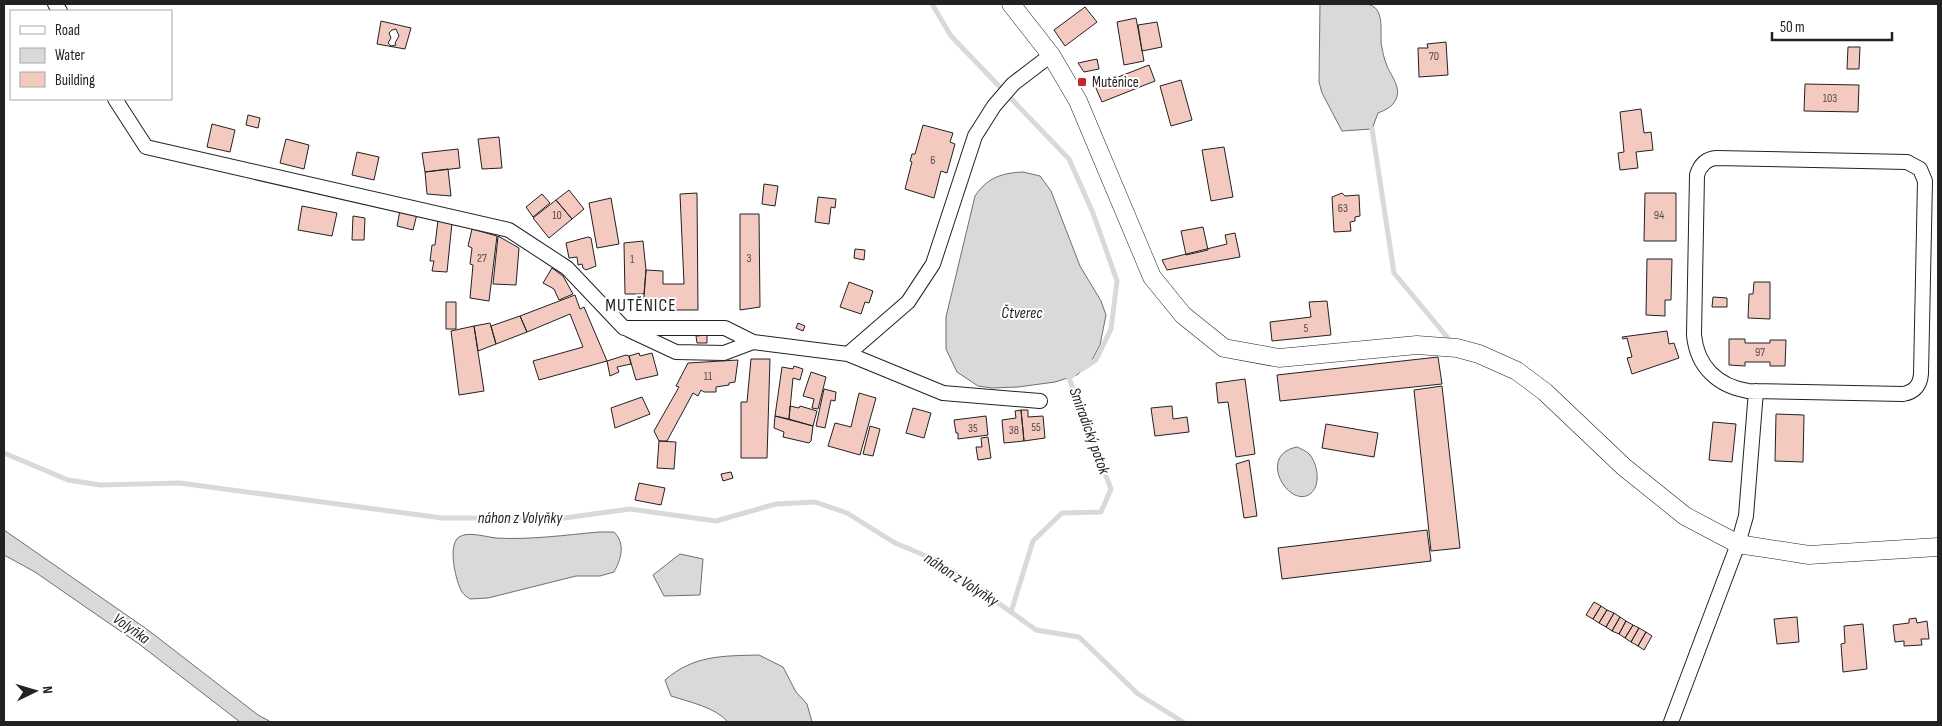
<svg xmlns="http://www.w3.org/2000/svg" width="1942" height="726" font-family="'Sofia Sans Condensed',sans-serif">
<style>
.water{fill:#d9d9d9;stroke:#6f6f6f}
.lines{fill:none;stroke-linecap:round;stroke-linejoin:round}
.stream{stroke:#d9d9d9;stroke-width:5}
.building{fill:#f3c9c0;stroke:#222;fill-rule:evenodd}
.minor-casing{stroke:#222;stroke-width:16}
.tertiary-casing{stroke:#222;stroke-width:19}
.minor{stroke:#fff;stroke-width:14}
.tertiary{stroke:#fff;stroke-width:18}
.poi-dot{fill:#c62828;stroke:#fff;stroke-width:2}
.labels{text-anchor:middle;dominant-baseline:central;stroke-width:4;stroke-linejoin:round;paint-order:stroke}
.number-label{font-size:12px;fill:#564c4a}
.poi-label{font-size:15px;fill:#222;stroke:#fff;text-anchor:start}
.water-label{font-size:16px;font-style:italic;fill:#222;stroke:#fff}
.quarter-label{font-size:18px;letter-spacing:1px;fill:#222;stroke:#fff}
</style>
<rect width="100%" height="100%" fill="#fff"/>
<!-- water -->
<path class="water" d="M1320,4C1332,4 1366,0 1374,7C1385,15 1379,37 1382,48C1383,53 1384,58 1386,63C1389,74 1402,86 1396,99C1393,107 1385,110 1378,113L1372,129L1342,131L1322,93L1319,82Z
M1023,172L1040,176L1051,191L1080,266L1101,301L1106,315L1100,345L1091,362L1077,375L1055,382L1018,387L992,388L978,386L957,372L946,349V317L975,196C987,178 1001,173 1023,172Z
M1297,447C1301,449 1307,451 1310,455C1318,465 1321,486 1310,494C1289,509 1256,455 1297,447Z
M4,530L148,630L258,715L271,722H240L139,644L35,572L4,555Z
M599,532H614C626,544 621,559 614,572L600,576H576L488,598L470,599C467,597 464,595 462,592C456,582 447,545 459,537C468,531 486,537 496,538C531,540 565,535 599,532Z
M680,554L703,559L700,595L664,596L653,575Z
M759,655L783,667L796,692L807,704L812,722H728C715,707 689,702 671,696L665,680C694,655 722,656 759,655Z"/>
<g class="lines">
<!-- stream -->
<path class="stream" d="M932,4L951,36L1069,159L1093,213L1117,281L1111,329L1096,360L1081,370
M1372,129L1394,273L1448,338
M1074,374L1069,378L1111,489L1101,512L1062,513L1033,541L1011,612L1036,630L1079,637L1138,694L1183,722
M4,453L68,480L100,485L180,483L442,518H564L630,509L716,521L776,504L815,502L847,513L895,543L936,560L1011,612"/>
</g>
<!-- building -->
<path class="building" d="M1085,7L1097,22L1065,46L1054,30Z
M1136,18L1144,61L1124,65L1117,22Z
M381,21L411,28L405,49L377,44ZM396,29L399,36L395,43L396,45L391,46L388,43L391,38L389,33L392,30Z
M1157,22L1162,47L1142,51L1138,25Z
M1446,42L1448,75L1419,77L1418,48H1428L1427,44Z
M1848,47H1860L1859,69H1847Z
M1097,59L1099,69L1084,72L1078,63Z
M1149,65L1155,81L1102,102L1095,86Z
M1181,80L1192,120L1171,126L1160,86Z
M1805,84L1859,85L1858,112L1804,111Z
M1641,109L1644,133L1651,132L1653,150L1636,152L1638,168L1620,170L1618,153L1624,152L1620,112Z
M248,115L260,118L258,128L246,125Z
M212,124L235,130L230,152L207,147Z
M923,125L953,133L950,142L955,144L947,173L941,171L934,198L905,189L912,162L910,161L912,154H915Z
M499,137L502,168L482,169L478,139Z
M286,139L309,145L304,169L280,163Z
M1224,147L1233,197L1211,201L1202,150Z
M458,149L460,168L425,172L422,153Z
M357,152L379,157L374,180L352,175Z
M448,169L451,196L427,194L425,172Z
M764,184L778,186L775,206L762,204Z
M569,190L584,209L572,219L556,200Z
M697,193L698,310H643L646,270L663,271V284H684L680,194Z
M1342,193L1345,196L1359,195L1360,216L1355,217V221L1350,222L1351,231L1334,232L1332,197Z
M1645,193H1676V241H1644Z
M542,194L550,203L533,217L526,207Z
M818,197L836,199L835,208L831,207L829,224L815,222Z
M611,198L619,244L597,248L589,203Z
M556,200L572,219L549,238L533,218Z
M302,206L337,213L332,236L298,230Z
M400,210L417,214L413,230L397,226Z
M740,214H759L760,307L740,310Z
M353,216L365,218L364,240H352Z
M438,220L452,223L447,272L432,271L434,261H430L432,245H435Z
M1203,227L1208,250L1186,255L1181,231Z
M472,229L497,236L489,301L470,298L473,265L470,264L472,248L468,246Z
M1235,233L1240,257L1167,270L1162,260L1227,244L1225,235Z
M498,236L519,248L516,285L493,284Z
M588,237L591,238L596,266L586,270L583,268L582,264L578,265L577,257L569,258L566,243Z
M643,241L646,270L644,294H625L624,243Z
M855,249L865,250L864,260L854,258Z
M1647,259H1672L1671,300H1665V316L1646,315Z
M552,268L563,276L573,294L559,300L554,289L543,283Z
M849,282L873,291L869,303L865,302L861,314L840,307Z
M1754,282H1770V319L1748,318L1749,294H1753Z
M575,295L580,309L584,307L607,361L539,380L533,361L583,347L570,314L527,332L520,316Z
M1713,297L1727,298V307H1712Z
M1327,301L1331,335L1272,341L1270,322L1311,317L1309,302Z
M446,302H456V329H446Z
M520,316L527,332L496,344L491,326Z
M490,323L496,344L478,351L474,326Z
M798,323L805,326L803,331L796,328Z
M474,326L484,391L459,395L451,331Z
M1667,331L1669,344L1674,343L1679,358L1632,374L1627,358L1632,357L1627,338L1623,339L1622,337Z
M707,335V343H697L696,336Z
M1729,339H1745V343H1770V340H1786L1785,366H1770V362H1745V366L1729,365Z
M639,353L640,356L652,353L658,375L636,380L629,356Z
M626,355L629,356L631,364L617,367L619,372L610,376L607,361Z
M1438,357L1442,384L1280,401L1277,375Z
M751,359H770L767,458H741V402H747Z
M738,360L735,382L729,383V385L716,387V392H704L701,390L698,396L693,393L667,441H659L654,431L679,387L676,386L688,363Z
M794,366L803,369L800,380L793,378L789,419L775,416L782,367L793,369Z
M811,372L826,377L818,409L812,408L814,399L803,396Z
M1245,379L1255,454L1236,457L1228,402L1218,403L1216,383Z
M1442,386L1460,548L1431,551L1414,390Z
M824,389L836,392L835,401L831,400L825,428L816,426Z
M859,393L876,398L860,455L828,446L835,423L851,427Z
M642,397L650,414L615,428L611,408Z
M790,406L799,408L800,406L817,411L813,426L789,419Z
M1172,406L1173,419L1187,417L1189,432L1155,436L1151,408Z
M913,408L931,413L924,438L906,433Z
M1021,410L1024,441L1004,443L1002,420L1016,418L1015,411Z
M1021,410H1028V417L1043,416L1045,438L1024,441Z
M1776,414L1804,415L1803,462L1775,461Z
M775,416L813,426L811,441L809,443L783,437L784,432L774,428Z
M986,416L988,435L958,439V433H956L954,420Z
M1713,422L1736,424L1732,462L1709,460Z
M1326,424L1378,433L1374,457L1322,448Z
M870,426L880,429L873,456L863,454Z
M988,437L991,458L978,460L976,447H982L981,438Z
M659,441L676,442L674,469L657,468Z
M1249,460L1257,516L1244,518L1236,464Z
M731,472L733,478L723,481L721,474Z
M639,483L665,488L661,505L635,500Z
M1427,530L1431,561L1282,579L1278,548Z
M1594,602L1601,606L1593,619L1586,615Z
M1601,606L1607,610L1599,623L1593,619Z
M1607,610L1614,613L1606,627L1599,623Z
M1614,613L1620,617L1612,631L1606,627Z
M1620,617L1626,621L1619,634L1612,631Z
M1797,617L1799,642L1777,644L1774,619Z
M1916,618L1917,623L1927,621L1929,639H1921L1922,645L1904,646V641L1895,642L1893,625L1909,623V619Z
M1626,621L1633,625L1625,638L1619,634Z
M1863,624L1867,669L1843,672L1841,644L1845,643L1844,626Z
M1633,625L1639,628L1631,642L1625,638Z
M1639,628L1646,632L1638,646L1631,642Z
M1646,632L1652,636L1644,650L1638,646Z"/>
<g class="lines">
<defs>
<path id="minor" d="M55,4L60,11
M115,99L146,147L509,230L567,268L624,328H725L753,342L848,354L908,302L933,264L975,136L994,106L1013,84L1051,55
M1716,158L1907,162L1920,169L1925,181L1921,374C1920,386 1914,392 1903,394L1748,391C1718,386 1697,367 1694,335L1697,175C1700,165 1706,159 1716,158Z
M629,330L676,352L724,353L753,342
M848,354L943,393L1040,401
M1671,722L1738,544L1746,516L1756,391"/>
<path id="tertiary" d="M1011,4L1051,55L1078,101L1152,277L1183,315L1224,348L1279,358L1417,345L1457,348L1479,354L1517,371L1545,392L1624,467L1685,516L1738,544L1809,555L1938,547"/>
</defs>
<!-- minor casing -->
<use href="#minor" class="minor-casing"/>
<!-- tertiary casing -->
<use href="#tertiary" class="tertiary-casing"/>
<!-- minor -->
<use href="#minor" class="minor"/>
<!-- tertiary -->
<use href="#tertiary" class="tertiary"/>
</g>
<!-- markers -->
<rect class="poi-dot" x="1077" y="77" width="10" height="10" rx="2.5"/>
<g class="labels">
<!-- number labels -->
<g class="number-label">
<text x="1434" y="56">70</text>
<text x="1830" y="98">103</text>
<text x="933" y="160">6</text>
<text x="1343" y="208">63</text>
<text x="557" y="215">10</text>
<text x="1659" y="215">94</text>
<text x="482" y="258">27</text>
<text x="749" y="258">3</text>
<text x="632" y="259">1</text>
<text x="1306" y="328">5</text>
<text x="1760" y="352">97</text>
<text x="708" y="376">11</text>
<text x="1036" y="427">55</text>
<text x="973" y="428">35</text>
<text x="1014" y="430">38</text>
</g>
<!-- poi labels -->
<g class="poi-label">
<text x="1092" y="82">Mutěnice</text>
</g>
<!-- water labels -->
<g class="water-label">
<text x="1022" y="313">Čtverec</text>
<text transform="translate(1089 431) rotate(70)">Smiradický potok</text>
<text x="520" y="518">náhon z Volyňky</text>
<text transform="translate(961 580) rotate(33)">náhon z Volyňky</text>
<text transform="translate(131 629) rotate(35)">Volyňka</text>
</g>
<!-- quarter labels -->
<g class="quarter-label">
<text x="641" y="305">MUTĚNICE</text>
</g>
</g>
<!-- border -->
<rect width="1942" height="726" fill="none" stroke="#222222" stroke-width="10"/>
<!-- legend -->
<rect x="10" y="10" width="162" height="90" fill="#ffffff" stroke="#a7a7a7"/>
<rect x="20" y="26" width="25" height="8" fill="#ffffff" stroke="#a7a7a7"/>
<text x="55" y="35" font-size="15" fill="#222222">Road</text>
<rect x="20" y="48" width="25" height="15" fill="#d9d9d9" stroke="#a7a7a7"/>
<text x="55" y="60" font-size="15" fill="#222222">Water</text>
<rect x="20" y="72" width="25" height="15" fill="#f3c9c0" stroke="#a7a7a7"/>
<text x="55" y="85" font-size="15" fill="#222222">Building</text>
<!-- north arrow -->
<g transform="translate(35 691) rotate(85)" stroke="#ffffff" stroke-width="4" paint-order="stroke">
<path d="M0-4L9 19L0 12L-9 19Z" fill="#222222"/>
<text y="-8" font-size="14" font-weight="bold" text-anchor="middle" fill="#222222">N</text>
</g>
<!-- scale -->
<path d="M1772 32v8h120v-8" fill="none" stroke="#222222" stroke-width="2.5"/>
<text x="1780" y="32" font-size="15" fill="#222222" stroke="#ffffff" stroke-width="4" paint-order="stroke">50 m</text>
</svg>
